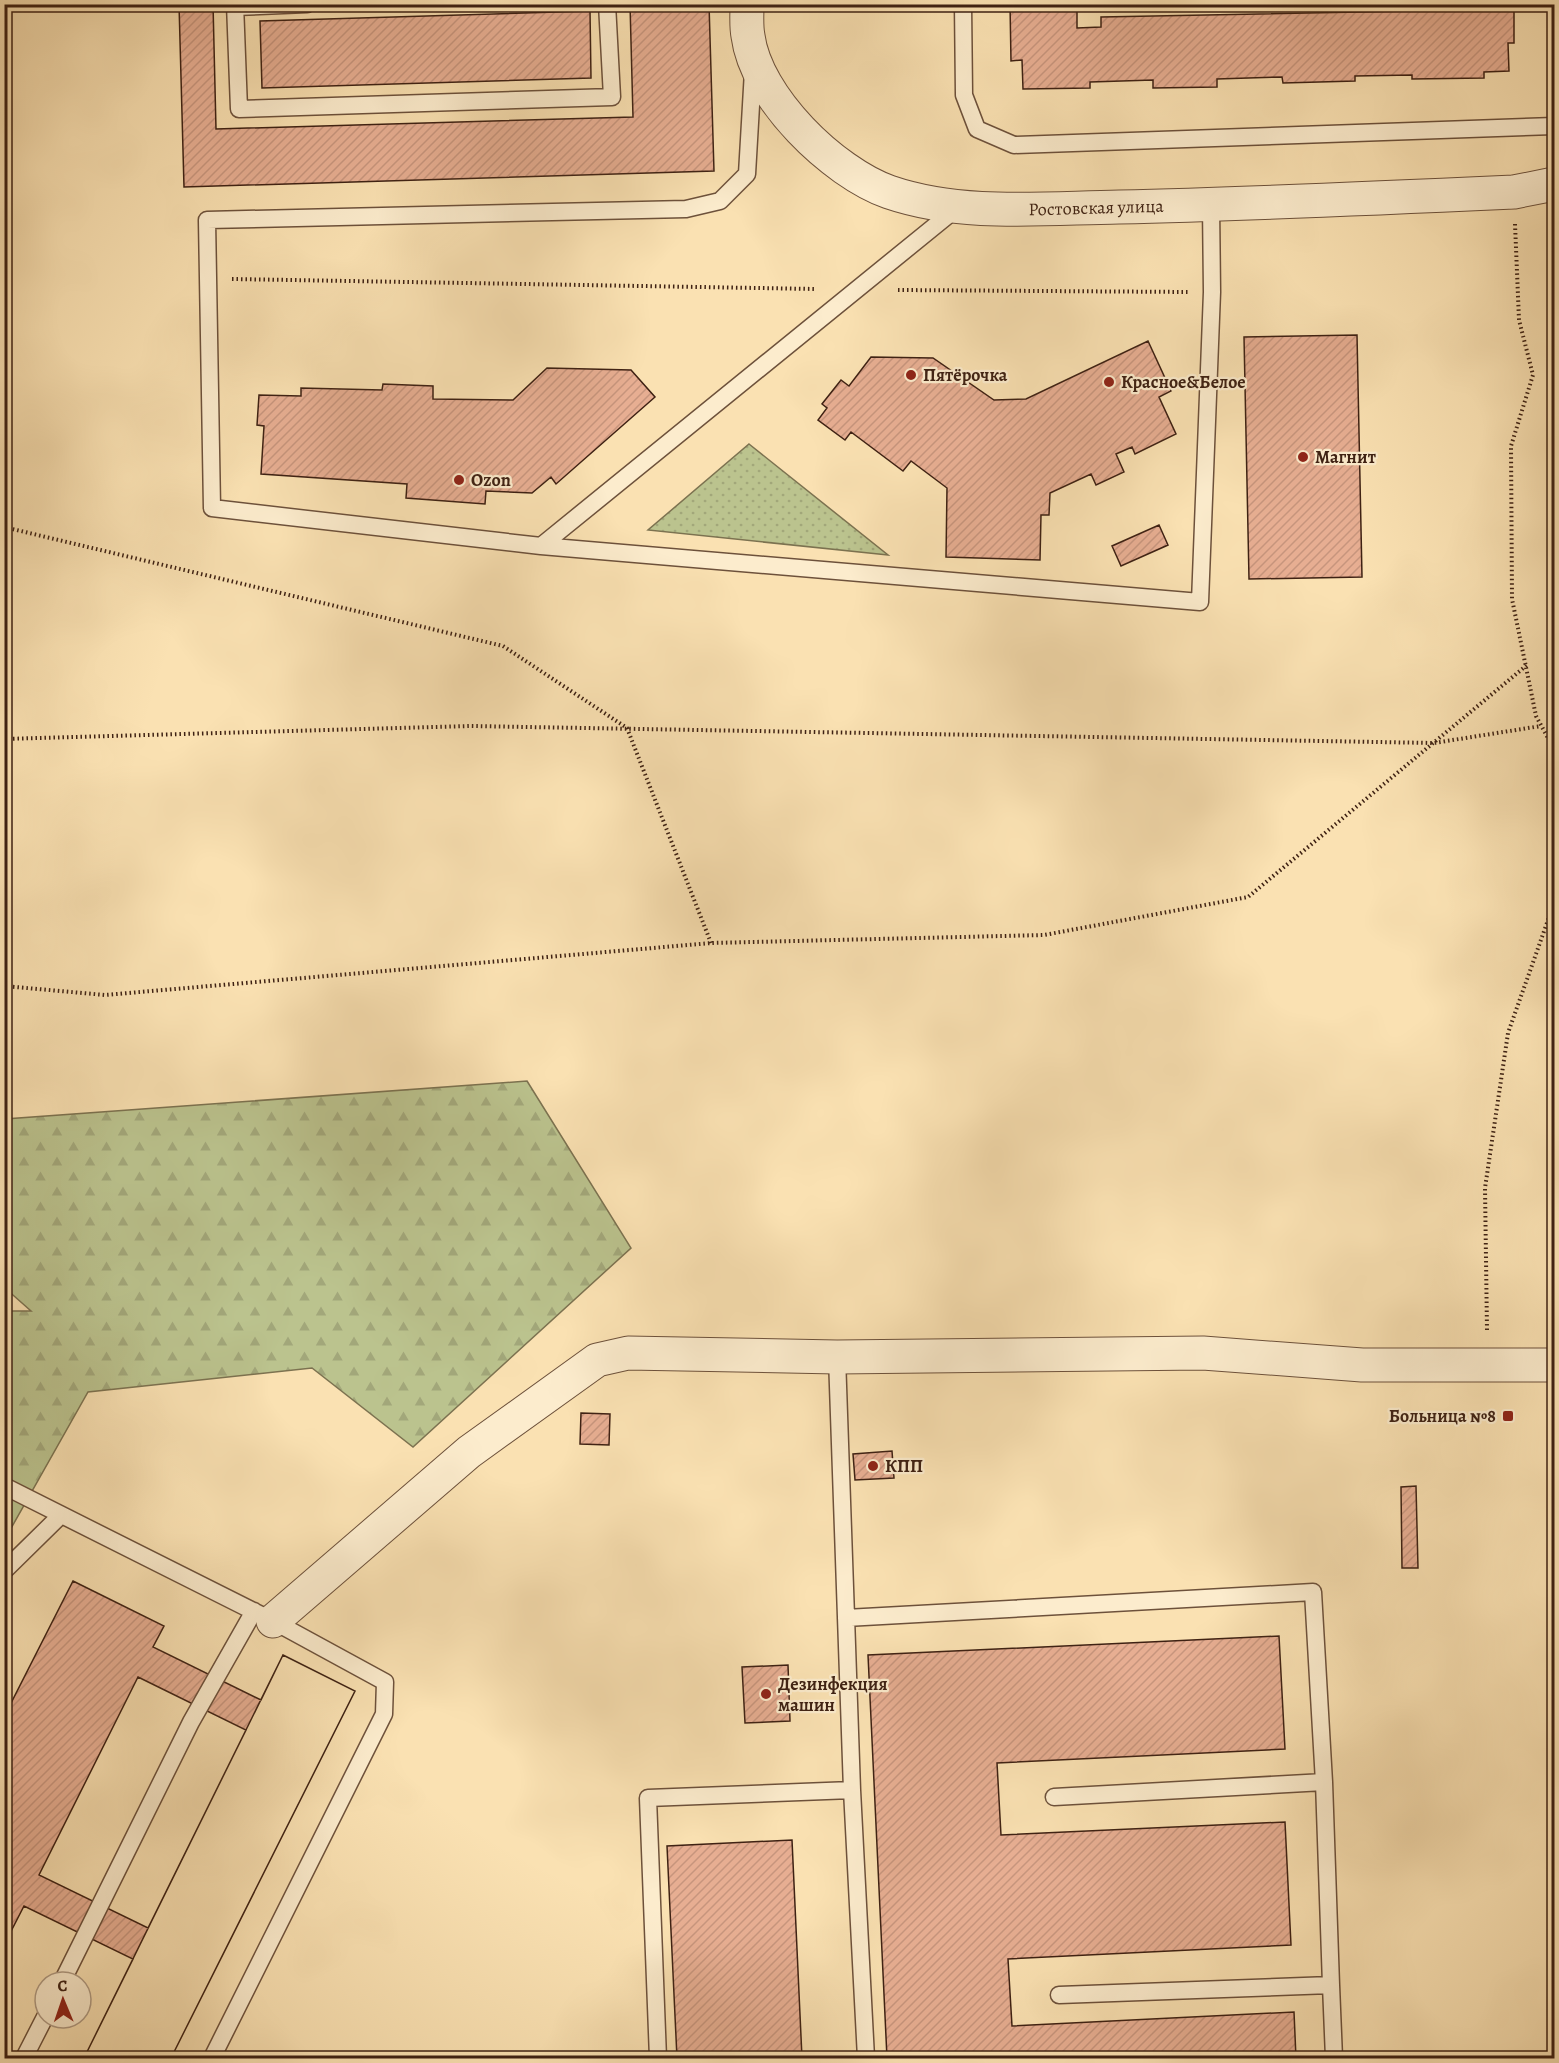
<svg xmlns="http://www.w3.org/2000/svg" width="1559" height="2063" font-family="Alegreya,serif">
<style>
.green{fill:url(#green-dots);stroke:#7c7250;stroke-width:1.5}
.forest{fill:url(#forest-firs);stroke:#7c7250;stroke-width:1.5}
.building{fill:url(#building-hatch);stroke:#3e2113;stroke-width:1.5;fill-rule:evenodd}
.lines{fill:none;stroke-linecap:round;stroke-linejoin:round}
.service-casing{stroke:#6d513b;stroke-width:19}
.minor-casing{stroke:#6d513b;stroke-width:35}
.tertiary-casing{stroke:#6d513b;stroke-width:35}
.path{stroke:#3e2113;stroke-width:4;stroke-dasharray:1.5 3;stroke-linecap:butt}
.service{stroke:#fceccd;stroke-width:16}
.minor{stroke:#fceccd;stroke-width:33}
.tertiary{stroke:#fceccd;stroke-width:33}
.poi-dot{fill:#8f2418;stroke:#fceccd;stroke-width:2}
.labels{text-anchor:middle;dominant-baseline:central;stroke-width:4.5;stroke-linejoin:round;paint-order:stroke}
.street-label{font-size:18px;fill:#3e2113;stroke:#fceccd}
.poi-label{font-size:18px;font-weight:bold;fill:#3e2113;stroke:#fceccd;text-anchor:start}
</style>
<defs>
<pattern id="green-dots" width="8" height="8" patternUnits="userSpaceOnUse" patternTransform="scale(1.5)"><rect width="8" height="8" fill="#bbc38e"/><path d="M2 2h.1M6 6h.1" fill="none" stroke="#a2a77a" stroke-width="1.8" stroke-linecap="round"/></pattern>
<pattern id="forest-firs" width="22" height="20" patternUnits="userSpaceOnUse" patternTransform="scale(1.5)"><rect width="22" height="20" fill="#bbc38e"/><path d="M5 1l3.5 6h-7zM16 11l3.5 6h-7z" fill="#a2a77a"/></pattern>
<pattern id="building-hatch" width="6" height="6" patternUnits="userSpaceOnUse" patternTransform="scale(1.5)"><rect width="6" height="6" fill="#e7ae92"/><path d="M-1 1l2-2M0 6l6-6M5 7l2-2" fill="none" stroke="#c7957d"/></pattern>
</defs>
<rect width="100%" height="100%" fill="#fae1b2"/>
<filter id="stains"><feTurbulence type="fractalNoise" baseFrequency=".00333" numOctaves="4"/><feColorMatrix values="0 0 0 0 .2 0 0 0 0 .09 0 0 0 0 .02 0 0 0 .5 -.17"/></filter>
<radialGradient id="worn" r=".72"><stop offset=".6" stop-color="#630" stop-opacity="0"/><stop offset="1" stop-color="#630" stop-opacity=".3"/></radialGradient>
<!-- green -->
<path class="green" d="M749,444L888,555L648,530Z"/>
<!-- forest -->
<path class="forest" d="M527,1081L631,1248L413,1447L312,1368L88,1392L5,1539V1311H31L5,1288V1119Z"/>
<!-- building -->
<path class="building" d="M179,4H213L216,129L633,117L630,4H709L714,171L184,187Z
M1010,4H1077V28L1101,27V17L1514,9V43H1508L1509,71L1484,72V78L1412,79V75L1355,76V81L1283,83L1282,77L1217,79V87L1153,88V80L1090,82V88L1023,89L1022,60L1011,61Z
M590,11L591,78L262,88L260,21Z
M1357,335L1362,577L1249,579L1244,337Z
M1148,341L1171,391L1159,397L1176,434L1135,454L1132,447L1116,454L1124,472L1096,485L1091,474L1050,493L1049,515H1041L1040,560L946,557L947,488L911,461L903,471L851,432L845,440L818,420L827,408L822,404L841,380L849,386L871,357L933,358L994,400L1026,399Z
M547,368L631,370L655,397L556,484L551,477L532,493L486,491L485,504L406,498L407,484L261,474L264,426L257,425L259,395L301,396V388L382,390L383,384L433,386V399L513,400Z
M1159,525L1168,545L1121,566L1112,546Z
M581,1413L610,1414L609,1445L580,1444Z
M892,1451L894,1478L855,1480L853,1454Z
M1416,1486L1418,1568H1402L1401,1487Z
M73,1581L164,1626L153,1647L261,1700L283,1655L355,1691L171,2058H84L133,1959L24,1906L4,1945V1717ZM138,1677L246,1730L148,1928L39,1875Z
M1279,1636L1285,1749L997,1763L1001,1835L1285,1822L1291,1945L1008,1959L1012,2026L1294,2012L1296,2058H887L868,1655Z
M283,1655L355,1691L171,2058H84Z
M788,1665L790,1721L745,1723L742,1667Z
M792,1840L802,2058H677L667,1846Z"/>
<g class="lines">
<defs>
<path id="service" d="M235,4L239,109L612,97L607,4
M963,4L964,95L977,129L1014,145L1554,126
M235,7L307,4
M753,71L747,174L720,201L686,209L207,220L212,508L541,546L1200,602L1212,292L1211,205
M541,546L957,208
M837,1357L852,1790L866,2058
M4,1486L273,1621L385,1682L384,1714L212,2058
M4,1571L61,1515
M846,1618L1313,1592L1324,1782L1054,1797
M62,1982L191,1722L254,1611
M1331,1985L1334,2058
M1059,1995L1331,1985L1324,1782
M24,2058L45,2017
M658,2058L648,1798L852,1790"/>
<path id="minor" d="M273,1621L469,1452L597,1360L628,1353L837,1357L1203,1353L1362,1365H1554"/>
<g id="tertiary">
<path id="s1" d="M747,4C747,15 746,26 748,36C756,98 833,172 889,192C962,217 1044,208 1119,207C1251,204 1382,198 1514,192L1554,184"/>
</g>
</defs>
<!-- service casing -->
<use href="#service" class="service-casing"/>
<!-- minor casing -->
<use href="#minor" class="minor-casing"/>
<!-- tertiary casing -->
<use href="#tertiary" class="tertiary-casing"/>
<!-- path -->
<path class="path" d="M1515,224L1519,320L1533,375L1511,446L1512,599L1536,716L1554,749
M232,279L816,289
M898,290L1188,292
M4,527L503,646L627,728L711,943
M4,739L471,726L1434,743L1541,726
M4,986L105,995L711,943L1044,935L1248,897L1527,665
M1487,1330L1485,1188L1508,1033L1554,903"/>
<!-- service -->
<use href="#service" class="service"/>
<!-- minor -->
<use href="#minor" class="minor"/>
<!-- tertiary -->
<use href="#tertiary" class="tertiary"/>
</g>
<!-- markers -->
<g class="poi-dot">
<circle cx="911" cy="375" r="6"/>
<circle cx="1109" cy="382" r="6"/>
<circle cx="1303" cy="457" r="6"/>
<circle cx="459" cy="480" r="6"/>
<rect x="1502" y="1410" width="12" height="12" rx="3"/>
<circle cx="873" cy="1466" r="6"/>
<circle cx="766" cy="1694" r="6"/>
</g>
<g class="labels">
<!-- street labels -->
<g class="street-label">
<text stroke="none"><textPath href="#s1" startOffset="459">Ростовская улица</textPath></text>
</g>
<!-- poi labels -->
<g class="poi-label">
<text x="923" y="375">Пятёрочка</text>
<text x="1121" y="382">Красное&amp;Белое</text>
<text x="1315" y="457">Магнит</text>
<text x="471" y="480">Ozon</text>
<text x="1496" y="1416" text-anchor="end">Больница №8</text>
<text x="885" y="1466">КПП</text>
<text x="778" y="1684">Дезинфекция<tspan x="778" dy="21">машин</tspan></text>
</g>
</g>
<!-- margin -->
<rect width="1559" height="2063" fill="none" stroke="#fae1b2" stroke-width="24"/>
<rect x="6" y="6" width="1547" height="2051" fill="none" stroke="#3e2113" stroke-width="3"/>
<rect x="12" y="12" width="1535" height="2039" fill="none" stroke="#3e2113" stroke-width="1.5"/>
<!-- north arrow -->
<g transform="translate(63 2000) rotate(358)"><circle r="28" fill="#fceccd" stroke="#b09b83" stroke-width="1.5"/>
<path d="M0-4.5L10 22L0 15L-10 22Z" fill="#8f2418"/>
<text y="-9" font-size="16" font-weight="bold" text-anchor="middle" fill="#3e2113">С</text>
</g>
<rect width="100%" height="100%" filter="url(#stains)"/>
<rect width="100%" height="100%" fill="url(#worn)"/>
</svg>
